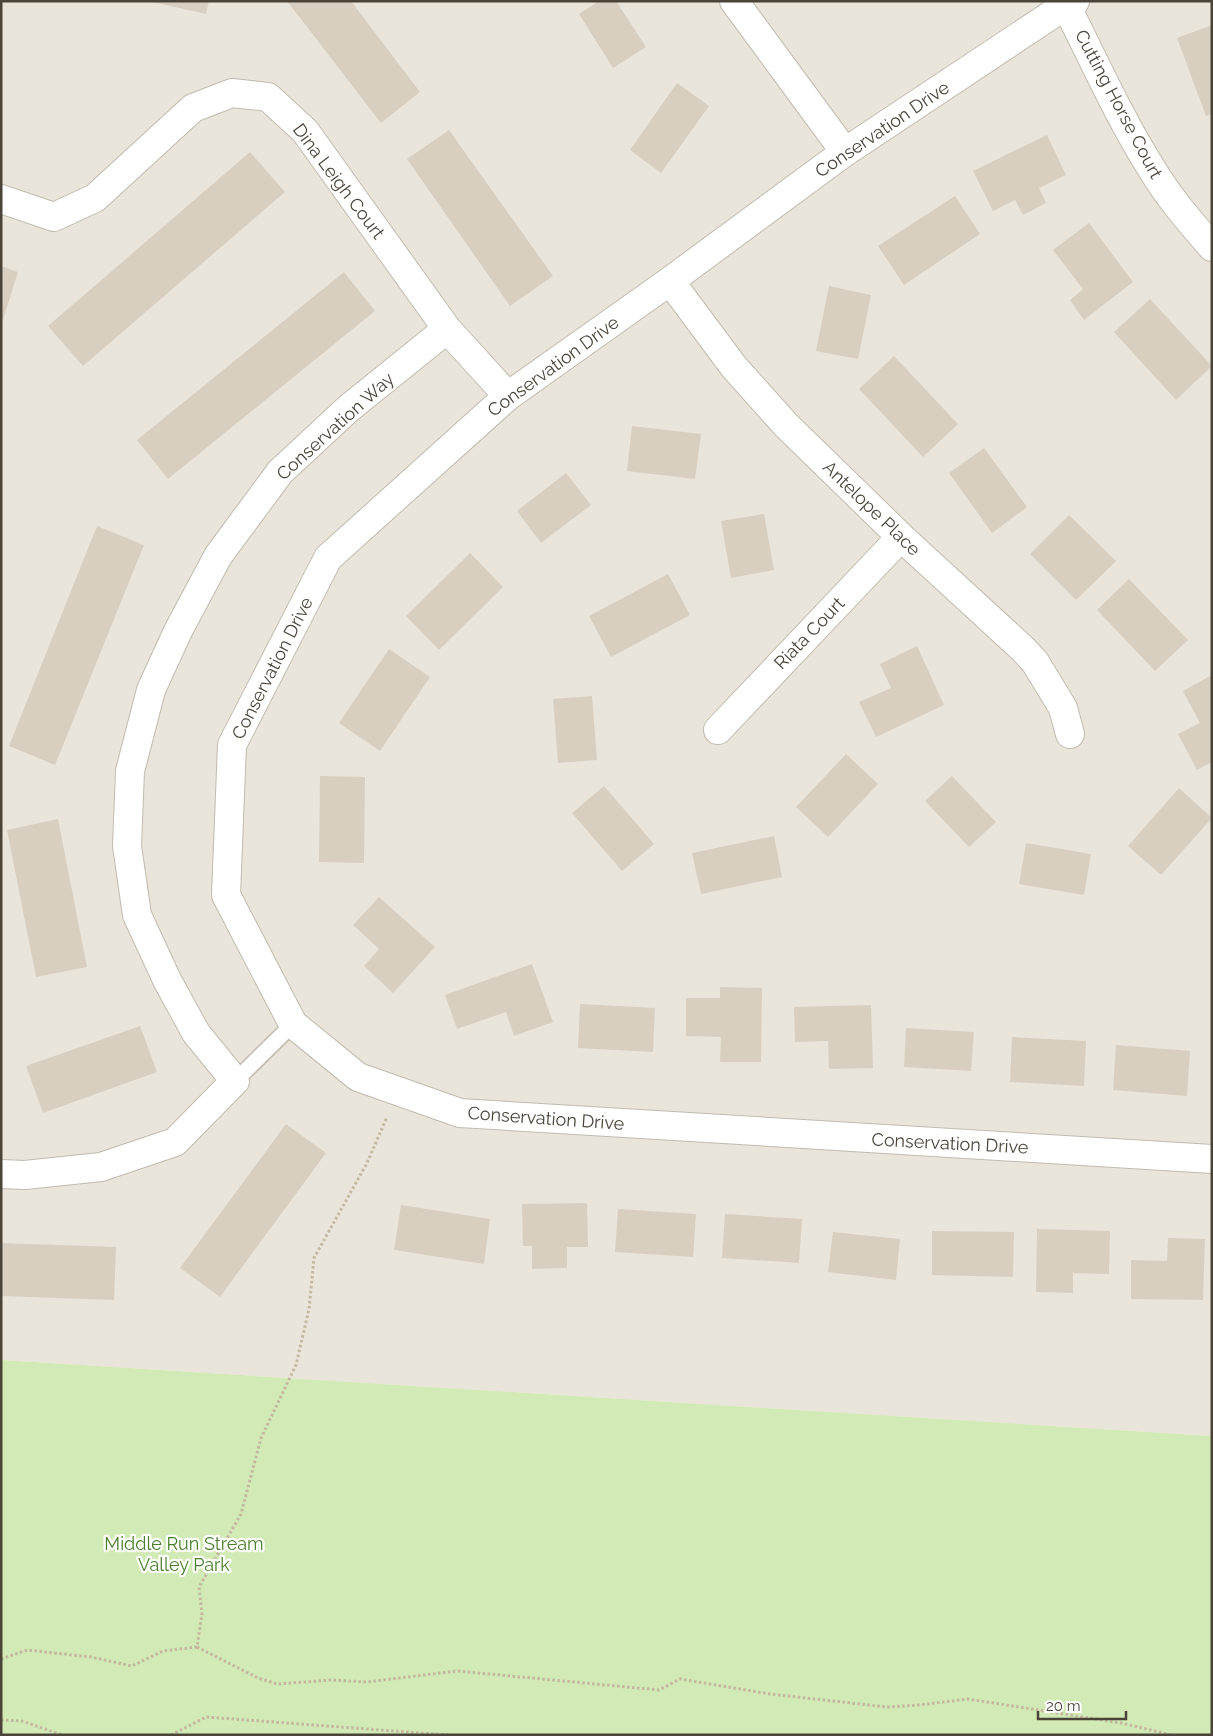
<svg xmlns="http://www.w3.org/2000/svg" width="1213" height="1736" font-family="Raleway,sans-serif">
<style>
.residential{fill:#eae5da}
.green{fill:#d2eab5}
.building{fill:#d8cfc1}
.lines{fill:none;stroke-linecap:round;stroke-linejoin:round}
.service-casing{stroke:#c2bbae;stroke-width:18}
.minor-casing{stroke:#c2bbae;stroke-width:30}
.path{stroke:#c4b79f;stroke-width:3;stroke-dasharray:2.5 2.5;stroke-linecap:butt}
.service{stroke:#fff;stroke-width:15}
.minor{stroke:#fff;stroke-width:28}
.labels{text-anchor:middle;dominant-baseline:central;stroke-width:4.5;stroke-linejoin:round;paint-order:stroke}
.street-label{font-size:18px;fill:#4b4439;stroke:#fff}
.park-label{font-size:18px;fill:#4a7f2a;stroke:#fff}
</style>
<rect width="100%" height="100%" fill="#f6f3ec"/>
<!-- residential -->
<path class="residential" d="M1,1H1212V1436L1,1360Z"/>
<!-- green -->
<path class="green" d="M1,1360L1212,1436V1735H1Z"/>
<!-- building -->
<path class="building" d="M148,1H209L206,14Z
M287,1H351L420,92L381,123Z
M599,1H616L646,47L613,68L579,14Z
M1212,25V114L1206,116L1177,38Z
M677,83L709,106L661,173L630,150Z
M449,130L553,276L510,306L407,159Z
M1047,135L1066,175L1039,188L1046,203L1023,215L1015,200L993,211L973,171Z
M250,152L285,192L83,366L48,326Z
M955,196L980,234L904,285L878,246Z
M1089,223L1133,282L1084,320L1070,300L1083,289L1053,250Z
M1,266L18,272L2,323H1Z
M344,272L375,311L168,479L137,440Z
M829,286L871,295L858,359L816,351Z
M1150,299L1212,366L1176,400L1114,332Z
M894,356L958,424L923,457L859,389Z
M632,426L701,434L695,479L627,471Z
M984,448L1027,507L992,533L949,473Z
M566,473L591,505L541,543L517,511Z
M764,514L774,570L731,578L721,521Z
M1069,515L1116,561L1076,600L1030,554Z
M97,526L144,545L55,765L9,746Z
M470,553L503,587L439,650L406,616Z
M668,574L690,615L611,657L589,616Z
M1129,579L1188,640L1155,671L1097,610Z
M917,646L944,705L876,737L859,702L891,688L880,664Z
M389,649L430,677L380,751L339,723Z
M1212,675V762L1197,770L1178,734L1200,723L1183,691Z
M592,696L597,760L558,763L553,699Z
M846,754L878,784L828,837L796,807Z
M320,776L365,777L364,863L319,862Z
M952,776L996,822L969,847L925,801Z
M604,786L654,844L622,871L572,813Z
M1179,788L1212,818L1161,875L1128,846Z
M58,819L87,967L36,977L7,830Z
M774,836L782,877L701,894L692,853Z
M1026,843L1091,854L1084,895L1019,884Z
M379,897L435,947L393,993L364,966L379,949L353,925Z
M532,964L553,1022L514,1036L506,1012L457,1029L445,995Z
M720,987L762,988L761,1062H720L721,1037L686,1036V998H720Z
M580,1004L655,1008L653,1052L578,1048Z
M871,1005L873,1068L829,1069L828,1041L795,1042L794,1007Z
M140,1026L157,1072L43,1113L26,1066Z
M906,1028L974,1032L971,1071L904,1067Z
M1012,1037L1086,1041L1084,1086L1010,1082Z
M1116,1045L1190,1051L1187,1096L1113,1090Z
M286,1124L326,1153L220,1297L180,1268Z
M587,1203L588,1247H567V1268L532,1269V1246H523L522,1204Z
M401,1205L490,1219L484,1264L394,1250Z
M618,1209L696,1214L693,1257L615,1252Z
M725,1214L802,1219L799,1263L722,1258Z
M1037,1229L1110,1231L1109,1274L1073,1273V1293L1036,1292Z
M932,1231L1014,1232L1013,1277L932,1275Z
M833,1232L900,1239L896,1280L828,1272Z
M1168,1238L1205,1239L1203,1300L1131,1299V1260L1167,1261Z
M1,1243L116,1247L114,1300L1,1296Z"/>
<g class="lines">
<defs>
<path id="service" d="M235,1081L293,1024"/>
<path id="minor" d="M734,1L845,152
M1075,1L1066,5L845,152L670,281L508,396L328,558L232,745L226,895L293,1024L358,1077L460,1113L1212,1159
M1066,5C1094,61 1120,119 1153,171C1170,199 1191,223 1212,247
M1,199L54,217L95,198L193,108L232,93L268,97L305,131L447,329L508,396
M670,281L734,367L786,425L901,537L1023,649L1035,662L1063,708L1070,734
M718,730L901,537
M1,1174L25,1175L101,1167L175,1142L235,1081L196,1033L167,980L137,915L127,846L130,771L151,690L178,631L218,556L280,472L349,408L447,329"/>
</defs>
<!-- service casing -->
<use href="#service" class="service-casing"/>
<!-- minor casing -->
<use href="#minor" class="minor-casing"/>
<!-- path -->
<path class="path" d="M197,1647L258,1678L277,1684L332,1680L367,1682L457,1671L659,1690L680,1679L770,1694L887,1707L919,1705L968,1699L1121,1723L1171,1735
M1,1659L27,1650L91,1657L132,1666L163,1651L197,1647L202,1614L199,1587L241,1514L261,1438L296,1365L309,1309L314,1258L367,1163L387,1117
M1,1720L22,1721L62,1735
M171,1735L206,1717L448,1735"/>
<!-- service -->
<use href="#service" class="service"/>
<!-- minor -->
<use href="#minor" class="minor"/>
</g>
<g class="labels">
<!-- street labels -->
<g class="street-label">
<text transform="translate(1119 104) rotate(62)">Cutting Horse Court</text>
<text transform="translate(882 129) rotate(-34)">Conservation Drive</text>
<text transform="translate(339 181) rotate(53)">Dina Leigh Court</text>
<text transform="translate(553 366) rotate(-36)">Conservation Drive</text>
<text transform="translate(335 426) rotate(-42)">Conservation Way</text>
<text transform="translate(872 508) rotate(44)">Antelope Place</text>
<text transform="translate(809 633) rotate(-46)">Riata Court</text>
<text transform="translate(272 668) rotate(-63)">Conservation Drive</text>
<text transform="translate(546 1118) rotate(4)">Conservation Drive</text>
<text transform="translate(950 1143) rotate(3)">Conservation Drive</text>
</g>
<!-- park labels -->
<g class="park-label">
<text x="184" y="1543">Middle Run Stream<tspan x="184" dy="21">Valley Park</tspan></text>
</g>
</g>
<!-- border -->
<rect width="1213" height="1736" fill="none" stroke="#4b4439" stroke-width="5"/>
<!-- scale -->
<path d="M1038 1711v8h88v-8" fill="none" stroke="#4b4439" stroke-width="2.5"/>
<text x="1046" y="1711" font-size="15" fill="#4b4439" stroke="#ffffff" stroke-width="4" paint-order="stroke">20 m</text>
</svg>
